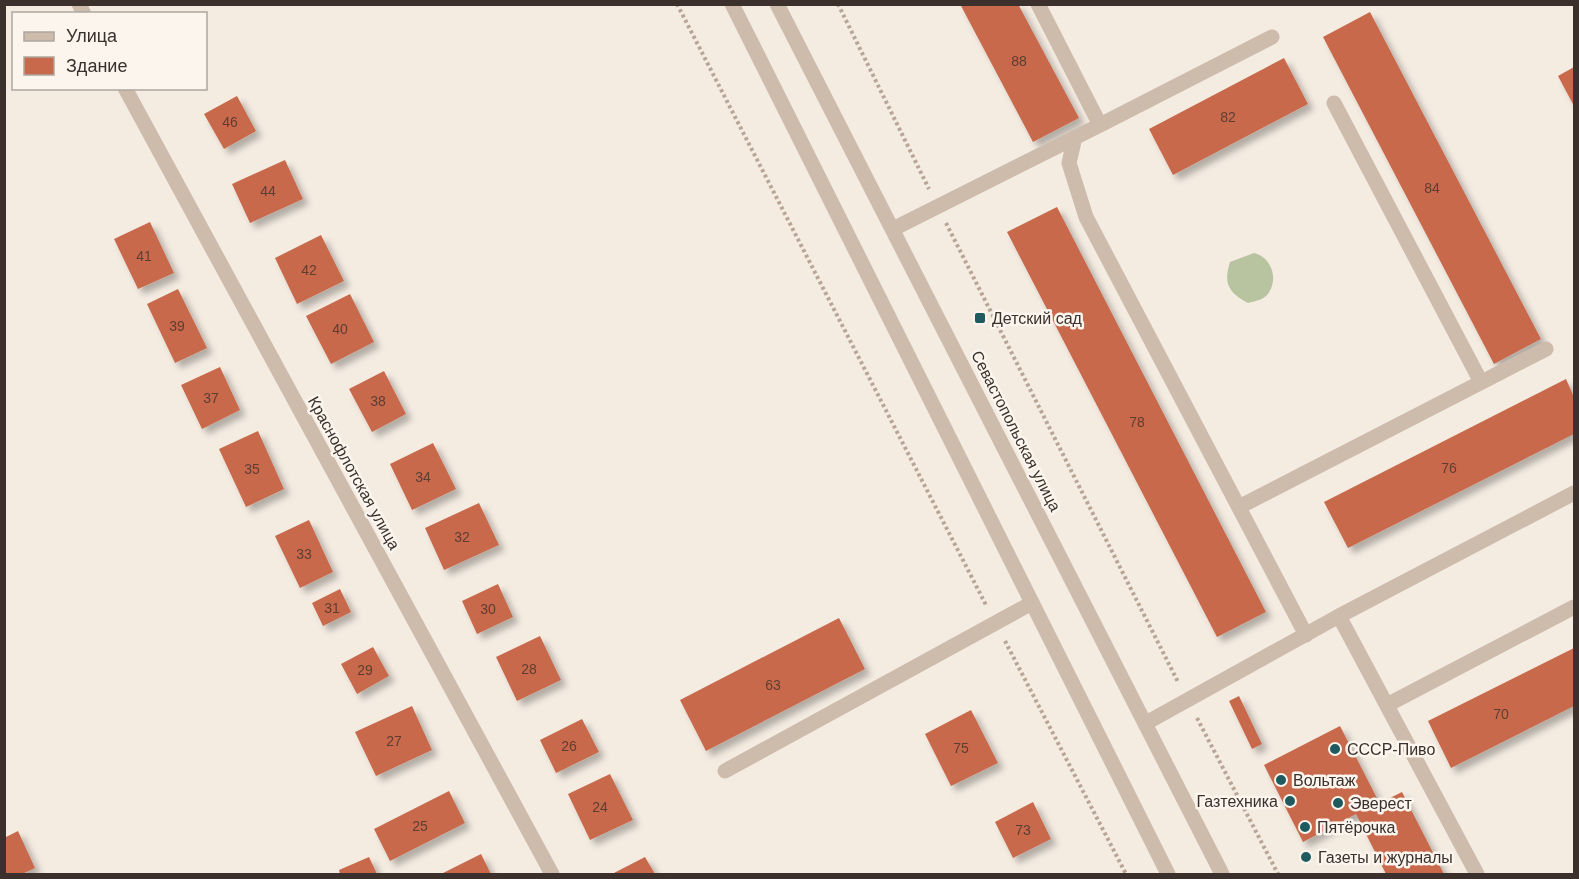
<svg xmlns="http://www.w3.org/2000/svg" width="1579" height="879" font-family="Helvetica,sans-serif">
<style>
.green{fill:#b8c4a0}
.building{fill:#c8694b;filter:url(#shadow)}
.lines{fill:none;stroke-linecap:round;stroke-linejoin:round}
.path{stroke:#b9a596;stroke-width:4;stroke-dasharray:3 3;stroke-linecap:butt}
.service{stroke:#cdbbac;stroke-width:15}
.minor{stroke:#cdbbac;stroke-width:15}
.tertiary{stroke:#cdbbac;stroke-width:15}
.poi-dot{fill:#1f5a5e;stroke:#fbf5ee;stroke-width:2}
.labels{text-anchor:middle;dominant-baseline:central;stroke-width:5;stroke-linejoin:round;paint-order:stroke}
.number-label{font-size:14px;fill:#5e3e33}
.poi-label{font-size:16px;fill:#3b302b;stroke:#fbf5ee;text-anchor:start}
.street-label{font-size:16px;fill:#3b302b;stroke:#fbf5ee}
</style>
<defs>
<filter id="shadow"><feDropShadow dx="5.5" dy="5.5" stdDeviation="3" flood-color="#0004"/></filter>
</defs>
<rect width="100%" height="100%" fill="#f4ebe1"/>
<!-- green -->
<path class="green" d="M1254,253C1272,257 1280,281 1266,296C1262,300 1255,301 1248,303C1229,293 1223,284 1230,262Z"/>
<!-- building -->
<path class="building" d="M960,4H1018L1079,118L1033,142Z
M1370,12L1541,339L1494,364L1323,37Z
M1284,58L1308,104L1173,175L1149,129Z
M1574,67V106L1558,76Z
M237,96L256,131L224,149L204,114Z
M285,160L303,199L250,223L232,184Z
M1057,207L1266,612L1217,637L1007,232Z
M150,222L174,273L138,289L114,239Z
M321,235L344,281L297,304L275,258Z
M178,289L207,348L175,363L147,304Z
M350,294L374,342L331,364L306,316Z
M220,367L240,410L202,429L181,385Z
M384,371L406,414L372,432L349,389Z
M1566,379L1574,397V434L1348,548L1324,502Z
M258,431L284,489L246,507L219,449Z
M433,443L456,489L412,510L390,464Z
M479,503L499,545L444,570L425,528Z
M309,520L333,572L300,588L275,536Z
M498,584L513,617L477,634L462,601Z
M340,589L351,612L323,626L312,603Z
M839,618L865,669L706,751L680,700Z
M540,636L561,680L517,701L496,657Z
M373,647L389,676L357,694L341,664Z
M1574,648V706L1451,768L1428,721Z
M1239,696L1262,744L1252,749L1229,701Z
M412,706L432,750L376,776L355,732Z
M971,710L998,763L951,786L925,734Z
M582,719L599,752L556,773L540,740Z
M1340,726L1379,802L1362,812L1402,792L1444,874H1386L1356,814L1303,842L1264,765Z
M610,774L633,820L590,840L568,794Z
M449,791L465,823L390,861L374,829Z
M1033,802L1051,839L1013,858L995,822Z
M18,831L35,868L22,874H4V838Z
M481,854L491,874H441Z
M369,857L377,874H340L339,870Z
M645,857L655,874H612Z"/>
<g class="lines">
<!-- path -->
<path class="path" d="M677,4L986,605
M838,4L929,189
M946,223L1178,682
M1005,641L1126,874
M1197,718L1278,874"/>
<!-- service -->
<path class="service" d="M1334,103L1481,382
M1100,125L1272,37
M1075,137L1069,163L1086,217L1306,635
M893,229L1100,125L1038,4
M1239,507L1546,349
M1339,616L1477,874
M1387,705L1574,607
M1146,723L1339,616L1574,493
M725,771L1032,603"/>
<!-- minor -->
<path class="minor" d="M79,4L84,14
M125,88L552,874"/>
<!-- tertiary -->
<path class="tertiary" d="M732,4L1168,874
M777,4L1222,874"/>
</g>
<!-- markers -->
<g class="poi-dot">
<rect x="974" y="312" width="12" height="12" rx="3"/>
<circle cx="1335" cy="749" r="6"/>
<circle cx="1281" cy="780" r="6"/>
<circle cx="1290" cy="801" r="6"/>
<circle cx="1338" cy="803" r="6"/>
<circle cx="1305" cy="827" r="6"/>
<circle cx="1306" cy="857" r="6"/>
</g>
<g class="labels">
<!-- number labels -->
<g class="number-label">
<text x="1019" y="61">88</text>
<text x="1228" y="117">82</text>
<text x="230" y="122">46</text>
<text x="1432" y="188">84</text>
<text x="268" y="191">44</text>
<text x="144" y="256">41</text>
<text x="309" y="270">42</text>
<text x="177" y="326">39</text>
<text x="340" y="329">40</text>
<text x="211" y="398">37</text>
<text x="378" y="401">38</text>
<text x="1137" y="422">78</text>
<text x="1449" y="468">76</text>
<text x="252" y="469">35</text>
<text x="423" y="477">34</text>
<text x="462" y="537">32</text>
<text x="304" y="554">33</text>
<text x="332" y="608">31</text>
<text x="488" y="609">30</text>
<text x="529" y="669">28</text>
<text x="365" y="670">29</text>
<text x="773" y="685">63</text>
<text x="1501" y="714">70</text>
<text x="394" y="741">27</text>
<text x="569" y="746">26</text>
<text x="961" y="748">75</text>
<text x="600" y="807">24</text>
<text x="420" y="826">25</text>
<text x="1023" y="830">73</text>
</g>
<!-- poi labels -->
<g class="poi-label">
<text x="992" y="318">Детский сад</text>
<text x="1347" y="749">СССР-Пиво</text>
<text x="1293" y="780">Вольтаж</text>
<text x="1278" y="801" text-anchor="end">Газтехника</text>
<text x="1350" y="803">Эверест</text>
<text x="1317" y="827">Пятёрочка</text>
<text x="1318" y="857">Газеты и журналы</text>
</g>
<!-- street labels -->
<g class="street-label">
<text transform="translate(1016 431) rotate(63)">Севастопольская улица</text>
<text transform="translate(354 473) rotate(61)">Краснофлотская улица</text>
</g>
</g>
<!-- border -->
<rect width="1579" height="879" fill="none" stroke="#3b302b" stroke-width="12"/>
<!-- legend -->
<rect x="12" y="12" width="195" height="78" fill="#fbf5ee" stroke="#aea6a0" stroke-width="1.5"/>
<rect x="24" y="32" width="30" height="9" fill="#cdbbac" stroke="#aea6a0" stroke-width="1.5"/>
<text x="66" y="42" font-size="18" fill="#3b302b">Улица</text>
<rect x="24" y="57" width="30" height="18" fill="#c8694b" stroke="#aea6a0" stroke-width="1.5"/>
<text x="66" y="72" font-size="18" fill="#3b302b">Здание</text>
</svg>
